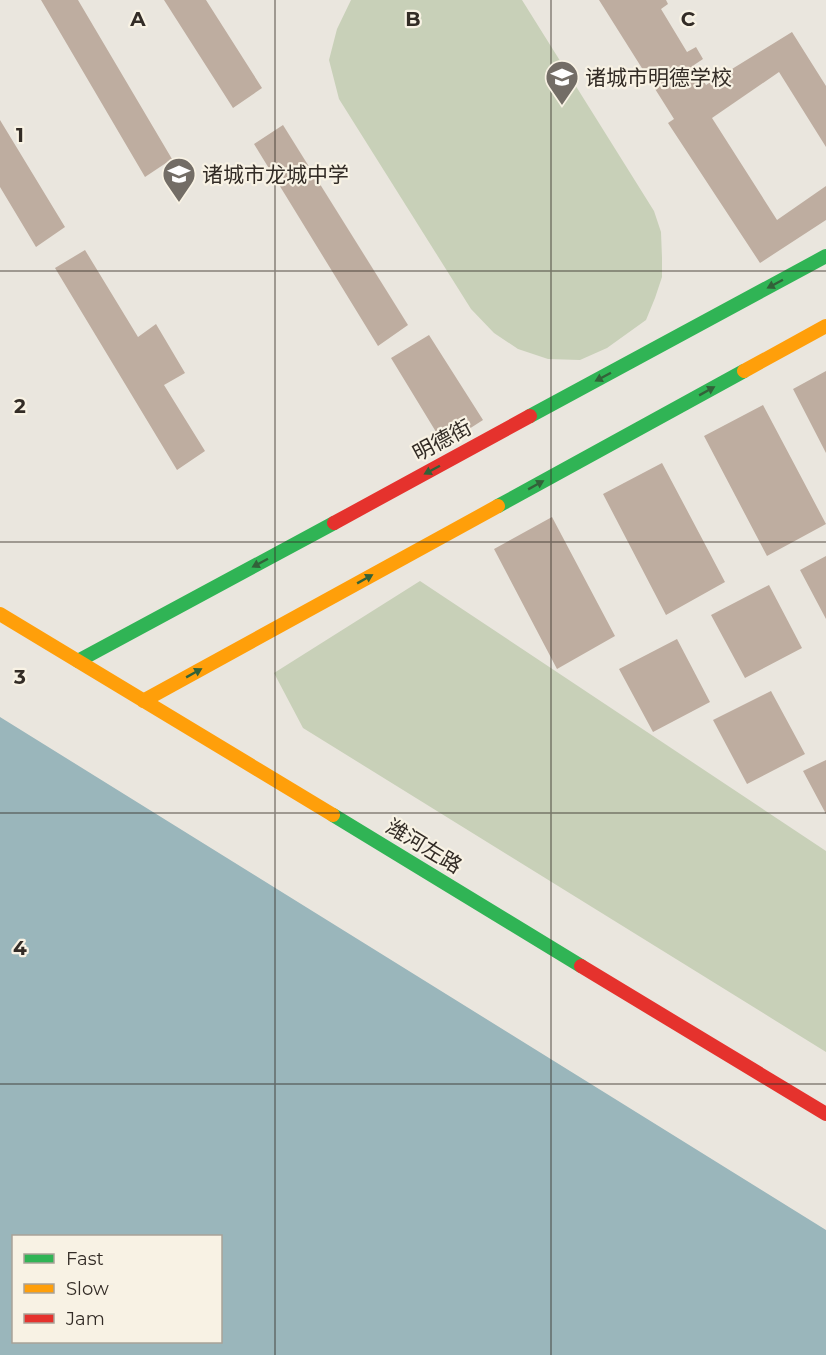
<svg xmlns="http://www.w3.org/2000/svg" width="826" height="1355" font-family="Montserrat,'Noto Sans SC',sans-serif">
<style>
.green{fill:#c8d0b8}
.water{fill:#9ab6bb;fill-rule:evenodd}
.building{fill:#beada0}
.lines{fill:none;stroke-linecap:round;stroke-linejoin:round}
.fast{stroke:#30b455;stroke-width:14}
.slow{stroke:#ff9f0a;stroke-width:14}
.jam{stroke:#e5322d;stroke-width:14}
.oneway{fill:#326239}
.grid{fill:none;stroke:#332c26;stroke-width:1.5;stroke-opacity:0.55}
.labels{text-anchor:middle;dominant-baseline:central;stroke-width:4.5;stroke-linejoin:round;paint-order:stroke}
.poi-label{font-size:21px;fill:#332c26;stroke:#f8f2e4;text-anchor:start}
.street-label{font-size:21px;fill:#332c26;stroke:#f8f2e4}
.grid-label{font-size:20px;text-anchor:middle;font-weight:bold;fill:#332c26;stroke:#f8f2e4;stroke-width:4.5;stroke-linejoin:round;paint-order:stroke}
</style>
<rect width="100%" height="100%" fill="#eae6de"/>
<!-- green -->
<path class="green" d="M351,0H522L654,211L661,232L662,258V277L655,298L646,320L607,348L580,360L548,359L518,349L494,333L471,309L339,99L329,60L337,29Z
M420,581L826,851V1052L303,728L274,673Z"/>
<!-- water -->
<path class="water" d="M0,717L826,1230V1355H0ZM14,1236H220V1342H14Z"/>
<!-- building -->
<path class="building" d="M41,0H78L172,159L145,177Z
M164,0H206L262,88L233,108Z
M599,0H666L668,4L661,9L687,52L696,47L703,59L694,65L706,85L792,32L826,86V147L779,72L712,118L777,220L826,186V220L760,263L668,123L674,119Z
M0,120L65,227L36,247L0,187Z
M283,125L408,325L378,346L254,144Z
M85,250L138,337L156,324L185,373L164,385L205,451L177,470L55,268Z
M429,335L483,420L444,445L391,358Z
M826,371V453L793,389Z
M763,405L826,524L767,556L704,436Z
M662,463L725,582L666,615L603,494Z
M552,517L615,636L557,669L494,549Z
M826,556V619L800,570Z
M769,585L802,648L745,678L711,615Z
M677,639L710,702L653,732L619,669Z
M771,691L805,754L747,784L713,720Z
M826,760V814L803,771Z"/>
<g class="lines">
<!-- fast -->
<path class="fast" d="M530,416L826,256
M498,506L744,371
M78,661L334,523
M333,815L581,966"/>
<!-- slow -->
<path class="slow" d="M744,371L826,326
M0,614L333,815
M143,701L498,506"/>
<!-- jam -->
<path class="jam" d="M334,523L530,416
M581,966L826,1114"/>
</g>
<!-- one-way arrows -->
<defs><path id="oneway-solid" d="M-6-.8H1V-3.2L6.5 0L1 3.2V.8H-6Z" transform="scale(1.5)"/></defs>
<g class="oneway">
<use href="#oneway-solid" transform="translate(775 284) rotate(152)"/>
<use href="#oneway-solid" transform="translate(603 377) rotate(152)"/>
<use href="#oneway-solid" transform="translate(707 391) rotate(-29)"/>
<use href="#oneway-solid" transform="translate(432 470) rotate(152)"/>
<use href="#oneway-solid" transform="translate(536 485) rotate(-29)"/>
<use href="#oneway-solid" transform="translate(260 563) rotate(152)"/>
<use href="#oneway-solid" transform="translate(365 579) rotate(-29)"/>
<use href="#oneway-solid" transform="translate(194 673) rotate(-29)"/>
</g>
<!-- grid -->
<path class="grid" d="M275,0V1355M551,0V1355M0,271H826M0,542H826M0,813H826M0,1084H826"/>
<!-- icons -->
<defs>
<symbol id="school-pin" viewBox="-11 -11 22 30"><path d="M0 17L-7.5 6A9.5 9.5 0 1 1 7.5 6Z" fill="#736d66" stroke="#f8f2e4"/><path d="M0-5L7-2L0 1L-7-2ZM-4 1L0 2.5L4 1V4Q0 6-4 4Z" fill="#fff"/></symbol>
</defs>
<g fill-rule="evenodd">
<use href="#school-pin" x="543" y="58" width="38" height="52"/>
<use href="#school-pin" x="160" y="155" width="38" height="52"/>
</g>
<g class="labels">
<!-- poi labels -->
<g class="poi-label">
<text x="585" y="77">诸城市明德学校</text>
<text x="202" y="174">诸城市龙城中学</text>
</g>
<!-- street labels -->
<g class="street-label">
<text transform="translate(442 440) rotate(-28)">明德街</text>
<text transform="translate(424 846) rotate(31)">潍河左路</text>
</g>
</g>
<g class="grid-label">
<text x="138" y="26">A</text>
<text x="413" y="26">B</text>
<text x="688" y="26">C</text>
<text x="20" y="142">1</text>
<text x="20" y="413">2</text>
<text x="20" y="684">3</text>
<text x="20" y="955">4</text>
</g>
<!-- legend -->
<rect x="12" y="1235" width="210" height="108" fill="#f8f2e4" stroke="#a9a398" stroke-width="1.5"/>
<rect x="24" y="1254" width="30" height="9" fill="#30b455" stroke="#a9a398" stroke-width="1.5"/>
<text x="66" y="1265" font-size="18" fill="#332c26">Fast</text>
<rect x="24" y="1284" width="30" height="9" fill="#ff9f0a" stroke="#a9a398" stroke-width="1.5"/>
<text x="66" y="1295" font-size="18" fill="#332c26">Slow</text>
<rect x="24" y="1314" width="30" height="9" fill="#e5322d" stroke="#a9a398" stroke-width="1.5"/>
<text x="66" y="1325" font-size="18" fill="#332c26">Jam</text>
</svg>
